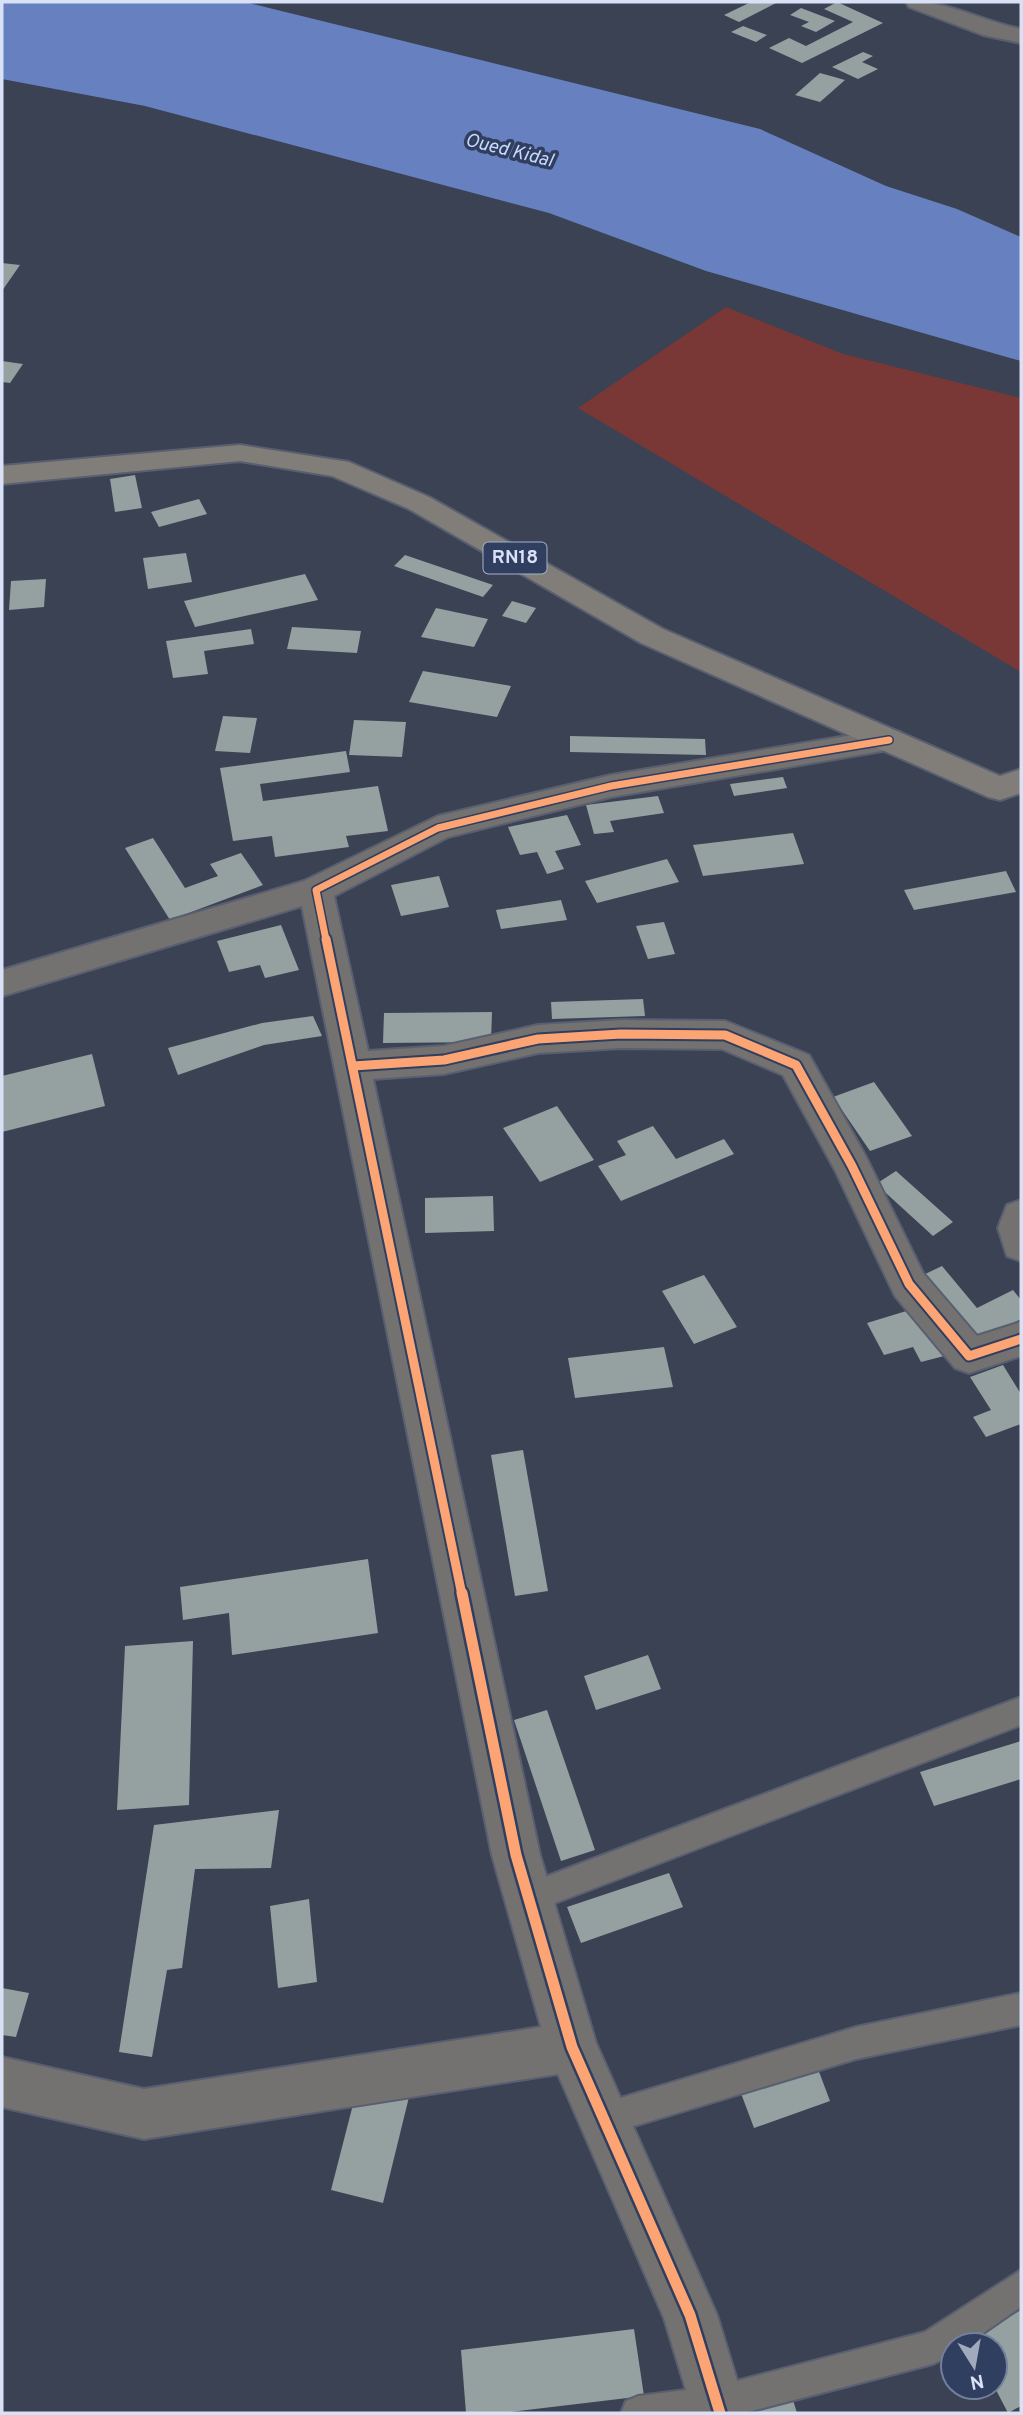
<svg xmlns="http://www.w3.org/2000/svg" width="1023" height="2415" font-family="Overpass,sans-serif">
<style>
.green{fill:#793836}
.water{fill:#6780bf}
.building{fill:#95a0a1}
.lines{fill:none;stroke-linecap:round;stroke-linejoin:round}
.lane-casing{stroke:#595f70;stroke-width:4}
.street-casing{stroke:#595f70;stroke-width:4}
.primary-casing{stroke:#595f70;stroke-width:4}
.lane{fill:#737271;fill-rule:evenodd}
.street{fill:#737271;fill-rule:evenodd}
.primary{fill:#817e79;fill-rule:evenodd}
.cycleway-far2-casing{stroke:#303e5f;stroke-width:10}
.cycleway-far1-casing{stroke:#303e5f;stroke-width:13}
.cycleway-casing{stroke:#303e5f;stroke-width:16}
.cycleway-far2{stroke:#fda474;stroke-width:7}
.cycleway-far1{stroke:#fda474;stroke-width:9}
.cycleway{stroke:#fda474;stroke-width:11}
.labels{text-anchor:middle;dominant-baseline:central;stroke-width:7;stroke-linejoin:round;paint-order:stroke}
.far-water-label{font-size:19px;font-style:italic;fill:#c8d9fe;stroke:#303e5f}
.shield{fill:#303e5f;stroke:#a6b0c9;stroke-width:2}
.shield-label{font-size:19px;font-weight:bold;fill:#d8e1f6}
</style>
<rect width="100%" height="100%" fill="#3a4254"/>
<!-- green -->
<path class="green" d="M726,307L843,354L1021,398V672L578,408Z"/>
<!-- water -->
<path class="water" d="M2,2H245L760,129L886,186L957,209L1021,237V361L706,271L549,213L145,106L2,79Z"/>
<!-- building -->
<path class="building" d="M751,2H778L739,22L724,15Z
M837,2L883,23L802,63L769,48L789,38L806,46L853,22L824,9Z
M801,8L835,21L816,32L801,26L809,22L790,15Z
M743,26L767,35L756,42L731,32Z
M863,52L873,56L862,62L878,69L858,79L832,67Z
M820,73L845,80L820,102L795,95Z
M2,263L20,265L2,291Z
M2,361L23,364L10,383L2,382Z
M135,475L142,508L115,512L110,479Z
M199,499L207,514L159,527L151,512Z
M186,553L192,582L148,589L143,558Z
M405,555L493,585L483,597L394,566Z
M305,574L318,600L195,627L184,601Z
M46,579L44,607L9,610L11,581Z
M512,601L536,608L526,623L502,616Z
M436,608L488,619L474,647L421,637Z
M292,627L361,631L357,653L287,649Z
M251,629L254,644L204,651L208,674L173,678L166,641Z
M423,671L511,686L497,717L409,702Z
M223,716L257,718L250,753L215,751Z
M354,720L406,722L402,757L349,755Z
M570,736L705,739L706,755L570,752Z
M346,751L350,772L260,784L263,801L378,786L388,831L346,836L349,847L275,857L272,836L233,841L220,768Z
M783,777L787,788L734,796L730,784Z
M658,796L664,813L610,821L614,832L594,834L586,805Z
M567,815L581,845L555,851L564,869L547,874L537,852L520,855L508,827Z
M793,833L804,864L703,876L693,845Z
M153,838L185,888L218,876L210,864L241,853L263,885L170,920L125,848Z
M667,859L679,882L597,903L585,881Z
M1006,871L1016,892L914,910L904,890Z
M439,876L449,907L401,916L391,885Z
M561,900L567,920L501,929L496,910Z
M664,922L675,954L648,959L636,926Z
M281,925L299,970L265,978L260,965L229,972L217,941Z
M643,999L645,1016L552,1019L551,1002Z
M492,1012L491,1042L383,1043L384,1013Z
M313,1016L322,1036L264,1045L178,1075L168,1048L262,1023Z
M92,1054L105,1106L2,1132V1076Z
M874,1082L912,1136L870,1151L833,1097Z
M557,1106L594,1160L540,1182L503,1128Z
M653,1126L676,1159L724,1139L734,1154L621,1201L598,1166L626,1155L617,1141Z
M896,1171L953,1222L933,1236L876,1184Z
M493,1196L494,1231L425,1233V1198Z
M942,1266L977,1308L1013,1290L1021,1300V1319L974,1343L921,1276Z
M704,1275L737,1327L694,1344L662,1291Z
M926,1305L952,1354L921,1362L913,1347L884,1355L867,1323Z
M664,1347L673,1387L575,1398L568,1358Z
M1003,1365L1021,1394V1424L986,1437L973,1417L991,1410L970,1377Z
M523,1450L548,1591L515,1596L491,1455Z
M368,1559L378,1633L232,1655L229,1613L183,1620L180,1587Z
M193,1641L189,1805L117,1810L125,1646Z
M648,1655L661,1689L596,1710L584,1676Z
M547,1710L595,1850L561,1861L514,1720Z
M1021,1741V1779L934,1806L920,1772Z
M279,1810L271,1868L195,1869L182,1968L167,1970L152,2057L119,2052L154,1825Z
M669,1873L683,1907L581,1943L567,1907Z
M309,1899L317,1982L278,1988L270,1906Z
M2,1988L29,1993L16,2037L2,2035Z
M815,2061L830,2101L754,2128L739,2088Z
M358,2085L409,2097L383,2203L331,2190Z
M1021,2310V2406L1008,2413L995,2388V2345H973L970,2338Z
M634,2329L644,2396L502,2413H466L461,2350Z
M792,2397L797,2413H746Z"/>
<g class="lines">
<defs>
<path id="lane" d="M1021,1697V1725L529,1913L518,1909L514,1898L518,1887L529,1883Z
M1021,1993V2025L856,2059L604,2135L593,2130L588,2119L593,2108L604,2103L856,2027Z
M1021,2270V2307L966,2345H953V2354L933,2364L744,2413H621L626,2401L638,2396L717,2386L925,2332Z"/>
<path id="street" d="M906,2C947,0 981,21 1021,29V43L983,35L909,7Z
M889,729L900,732L905,740L900,748L611,797L448,837L334,896L368,1051L444,1046L538,1025L621,1020L725,1021L809,1055L865,1155L923,1273L977,1336L1021,1322V1356L969,1373L955,1368L895,1296L835,1170L783,1075L722,1049L621,1048L538,1053L444,1074L373,1079L540,1855L596,2043L717,2315L747,2413H693L664,2318L558,2074L144,2139L2,2107V2057L144,2089L541,2027L492,1855L302,906L2,996V970L304,881L438,816L611,775Z
M1021,1200V1261L1007,1256L998,1228L1007,1205Z"/>
<path id="primary" d="M240,445L349,462L429,497L663,629L1000,776L1021,769V793L1000,800L988,797L641,643L409,509L332,476L240,461L2,484V466Z"/>
</defs>
<!-- lane casing -->
<use href="#lane" class="lane-casing"/>
<!-- street casing -->
<use href="#street" class="street-casing"/>
<!-- primary casing -->
<use href="#primary" class="primary-casing"/>
<!-- lane -->
<use href="#lane" class="lane"/>
<!-- street -->
<use href="#street" class="street"/>
<!-- primary -->
<use href="#primary" class="primary"/>
<defs>
<path id="cycleway-far2" d="M326,940L316,890L438,828L611,786L889,740"/>
<path id="cycleway-far1" d="M326,939L462,1595
M353,1066L444,1060L538,1039L621,1034L725,1035L796,1065L852,1166L909,1284L969,1356L1021,1339"/>
<path id="cycleway" d="M462,1593L516,1855L572,2047L690,2315L720,2413"/>
</defs>
<!-- cycleway-far2 casing -->
<use href="#cycleway-far2" class="cycleway-far2-casing"/>
<!-- cycleway-far1 casing -->
<use href="#cycleway-far1" class="cycleway-far1-casing"/>
<!-- cycleway casing -->
<use href="#cycleway" class="cycleway-casing"/>
<!-- cycleway-far2 -->
<use href="#cycleway-far2" class="cycleway-far2"/>
<!-- cycleway-far1 -->
<use href="#cycleway-far1" class="cycleway-far1"/>
<!-- cycleway -->
<use href="#cycleway" class="cycleway"/>
</g>
<g class="labels">
<!-- far-water labels -->
<g class="far-water-label">
<text transform="translate(509 151) rotate(14)">Oued Kidal</text>
</g>
<!-- shield labels -->
<rect class="shield" x="483.5" y="542.5" width="63" height="31" rx="5"/>
<g class="shield-label">
<text x="515" y="558">RN18</text>
</g>
</g>
<!-- border -->
<rect width="1023" height="2415" fill="none" stroke="#d8e1f6" stroke-width="7"/>
<!-- north arrow -->
<g transform="translate(974 2366) rotate(169)"><circle r="33" fill="#303e5f" stroke="#737f9b" stroke-width="2"/>
<path d="M0-5L12 26L0 18L-12 26Z" fill="#a1a9bd"/>
<text y="-10" font-size="19" font-weight="bold" text-anchor="middle" fill="#d8e1f6">N</text>
</g>
</svg>
